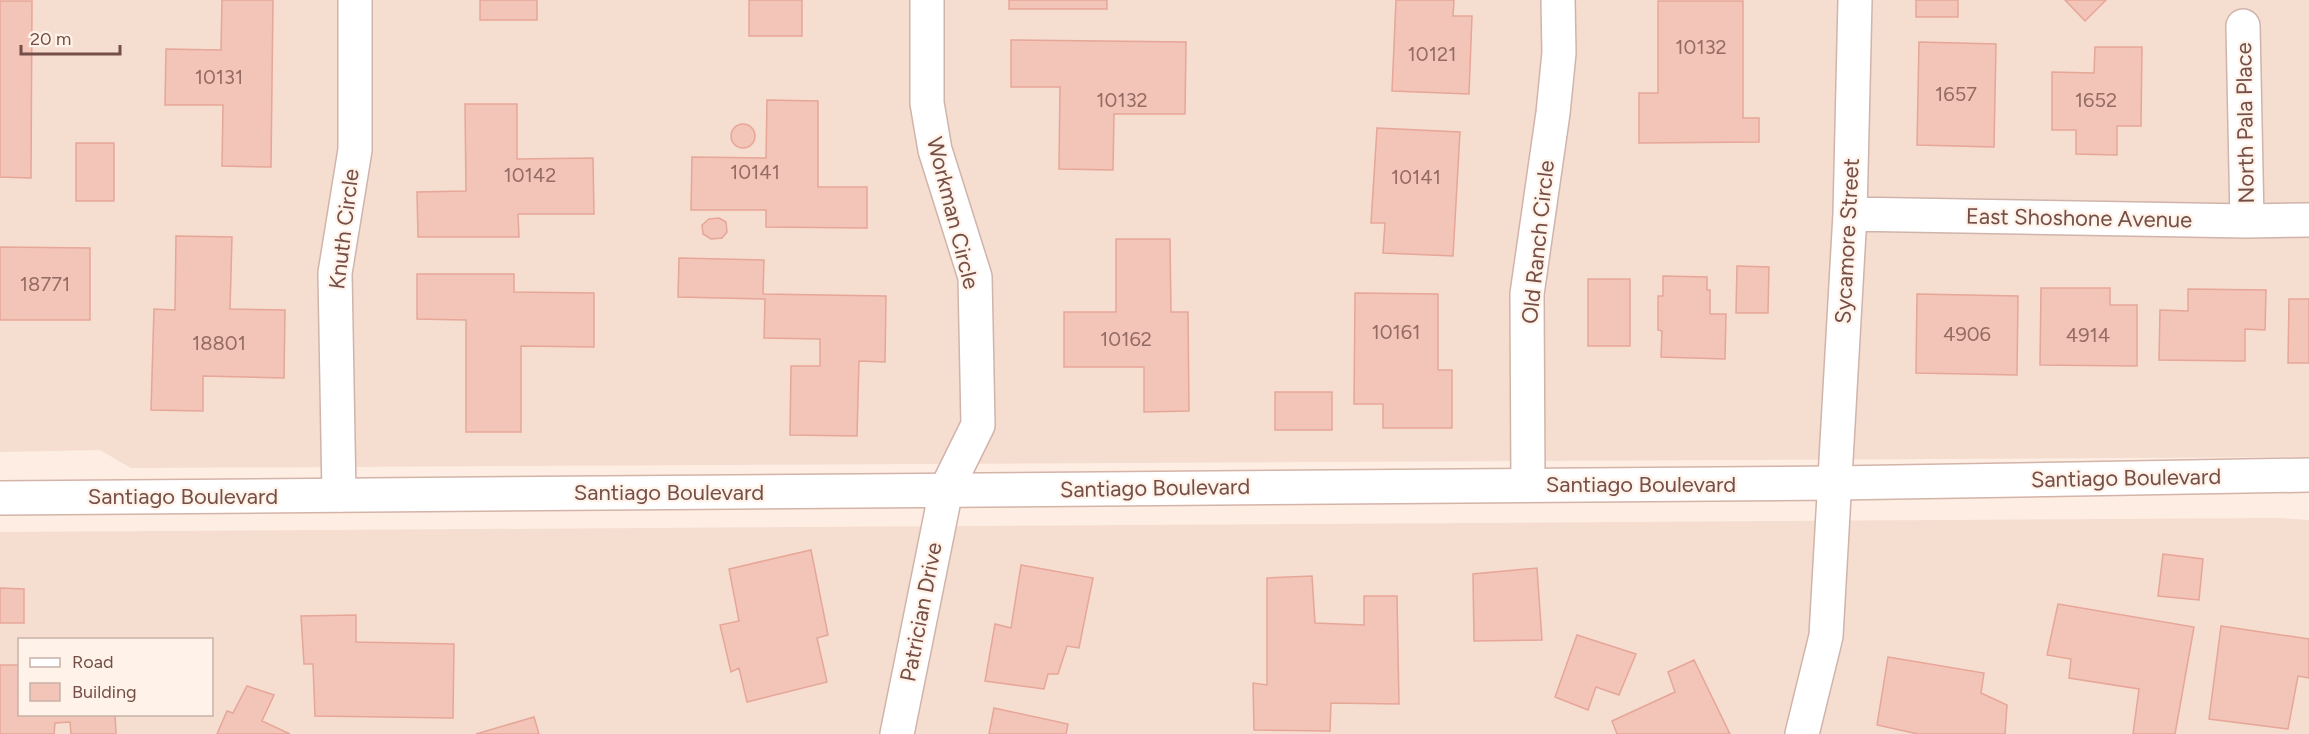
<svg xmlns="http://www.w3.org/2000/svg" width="2309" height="734" font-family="Figtree,sans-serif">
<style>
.residential{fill:#f5ddd0;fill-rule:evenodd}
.building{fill:#f3c4b8;stroke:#e6a698;stroke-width:1.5}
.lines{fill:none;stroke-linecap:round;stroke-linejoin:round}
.street-casing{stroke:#d0b4ab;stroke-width:36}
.secondary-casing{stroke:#d4b3a8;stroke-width:36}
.street{stroke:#fff;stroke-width:33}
.secondary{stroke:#fff;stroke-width:33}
.labels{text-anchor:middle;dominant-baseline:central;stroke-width:4.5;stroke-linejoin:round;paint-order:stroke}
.number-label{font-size:20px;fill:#946c63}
.street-label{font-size:22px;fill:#754f47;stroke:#fff2e8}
</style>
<rect width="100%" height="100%" fill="#fdede2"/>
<!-- residential -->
<path class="residential" d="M0,0H2309V457L131,468L100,450L0,452Z
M2280,518L2309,520V734H0V532ZM20,640H212V714H20Z"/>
<!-- building -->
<path class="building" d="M222,0H273L271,167L222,166L223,105H165L166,49L221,50Z
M480,0H537V20H480Z
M749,0H802V36H749Z
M1009,0H1107V9H1009Z
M1396,0H1454L1453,16H1472L1469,94L1392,91Z
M1916,0H1958V17H1916Z
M2065,0H2106L2085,21Z
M0,1H32L31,178L0,177Z
M1658,1H1743V118H1759V142L1639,143V93H1658Z
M1011,40L1186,42L1185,114H1114L1113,170L1059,169L1060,87H1011Z
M1919,42L1996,44L1994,147L1917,145Z
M2095,47H2142L2141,126H2117V155L2076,154V130H2052V72L2094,73Z
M767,100L818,101V187H867V228L766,227V210H691L692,157L766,158Z
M465,104H517V159L593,158L594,214H518L519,237H418L417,192L466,191Z
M731 136a12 12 0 1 1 24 0a12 12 0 1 1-24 0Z
M1377,128L1460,132L1453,256L1383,253L1385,223H1371Z
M76,143H114V201H76Z
M719,218L726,222L727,232L722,238L711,239L703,234L702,225L709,219Z
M176,236L232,237L230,309L285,310L284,378L203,376V411L151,410L154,309L175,310Z
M1116,239H1170L1171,312H1188L1189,411L1144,412V367H1064V312H1116Z
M0,247L90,248V320H0Z
M679,258L764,260L763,294L886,296L885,362L859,361L857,436L790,435L791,366H820V339L764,338L765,299L678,297Z
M1737,266L1769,267L1768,313H1736Z
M417,274H514V292L594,293V347L521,346V432H466V320L417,319Z
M1663,276L1707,277V290H1710V314H1726L1725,359L1661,357L1662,331L1658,330V296H1663Z
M1588,279H1630V346H1588Z
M2041,288H2110V305H2137V366L2040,365Z
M2188,289L2266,290L2265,330L2245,329V361L2159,360L2160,310L2188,311Z
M1355,293L1438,294V370H1452V428H1383V404H1354Z
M1917,294L2018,296L2017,375L1916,373Z
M2289,299H2309V363H2288Z
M1275,392H1332V430H1275Z
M811,550L828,635L817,638L827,682L747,702L739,668L731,672L720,625L739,621L729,569Z
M2163,554L2203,559L2199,600L2158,596Z
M1021,565L1093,578L1079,648L1067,646L1058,674H1048L1044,689L985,681L995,624L1011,628Z
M1537,568L1542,640L1474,641L1473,574Z
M1312,576L1315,623L1364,625V596H1397L1399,704L1331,703L1330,731L1254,730L1253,683L1267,685V578Z
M0,588L24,589V623H0Z
M2058,604L2194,627L2175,734H2133L2139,689L2069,678L2071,659L2047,655Z
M356,615V642L454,644L453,718L315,716L313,664H304L301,616Z
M2221,626L2309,639V678L2298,676L2288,729L2209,719Z
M1577,635L1636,654L1619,695L1596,687L1588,710L1555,697Z
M1888,657L1984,673L1981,693L2007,705L2005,734H1918L1877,725Z
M1694,660L1730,734H1617L1612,721L1675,692L1668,672Z
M0,665H20V714H115L116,734H71L70,722L55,723L54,734H0Z
M247,686L274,695L262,721L290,734H217L227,711L233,713Z
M994,708L1068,724L1066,734H989Z
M534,717L539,734H476Z"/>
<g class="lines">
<defs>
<path id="street" d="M2243,26L2247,221
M1850,214L2247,221L2309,220
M1528,485L1527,294L1553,113L1559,53L1558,0
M339,495L335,273L355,150V0
M897,734L946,490L978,425L975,277L935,150L927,103V0
M1802,734L1826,636L1850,214L1855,0"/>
<path id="secondary" d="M0,498L1835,483L2309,475"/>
</defs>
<!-- street casing -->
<use href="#street" class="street-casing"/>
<!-- secondary casing -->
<use href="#secondary" class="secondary-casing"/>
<!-- street -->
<use href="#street" class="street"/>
<!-- secondary -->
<use href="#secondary" class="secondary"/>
</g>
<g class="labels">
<!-- number labels -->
<g class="number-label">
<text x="1701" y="47">10132</text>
<text x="1432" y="54">10121</text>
<text x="219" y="77">10131</text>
<text x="1956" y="94">1657</text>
<text x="1122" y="100">10132</text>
<text x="2096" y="100">1652</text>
<text x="755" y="172">10141</text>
<text x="530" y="175">10142</text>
<text x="1416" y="177">10141</text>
<text x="45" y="284">18771</text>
<text x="1396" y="332">10161</text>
<text x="1967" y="334">4906</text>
<text x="2088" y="335">4914</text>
<text x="1126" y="339">10162</text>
<text x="219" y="343">18801</text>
</g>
<!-- street labels -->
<g class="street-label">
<text transform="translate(2245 123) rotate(-91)">North Pala Place</text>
<text transform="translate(953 213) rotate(76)">Workman Circle</text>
<text transform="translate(2079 218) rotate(1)">East Shoshone Avenue</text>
<text transform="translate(344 229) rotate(-83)">Knuth Circle</text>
<text transform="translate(1847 241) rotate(-87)">Sycamore Street</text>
<text transform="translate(1538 242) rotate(-84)">Old Ranch Circle</text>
<text transform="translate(2126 478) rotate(-1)">Santiago Boulevard</text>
<text x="1641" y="484">Santiago Boulevard</text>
<text transform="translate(1155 488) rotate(-1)">Santiago Boulevard</text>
<text x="669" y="492">Santiago Boulevard</text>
<text x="183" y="496">Santiago Boulevard</text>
<text transform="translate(921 612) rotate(-79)">Patrician Drive</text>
</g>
</g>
<!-- legend -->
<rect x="18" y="638" width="195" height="78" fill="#fff2e8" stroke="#c8b1a8" stroke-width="1.5"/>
<rect x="30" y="658" width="30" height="9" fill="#ffffff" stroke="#c8b1a8" stroke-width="1.5"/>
<text x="72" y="668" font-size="18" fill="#754f47">Road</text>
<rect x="30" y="683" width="30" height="18" fill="#f3c4b8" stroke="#c8b1a8" stroke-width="1.5"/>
<text x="72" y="698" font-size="18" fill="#754f47">Building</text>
<!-- scale -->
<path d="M21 45v9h99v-9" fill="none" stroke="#754f47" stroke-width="3"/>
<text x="30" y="45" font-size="18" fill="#754f47" stroke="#fff2e8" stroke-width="4.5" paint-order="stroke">20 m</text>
</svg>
